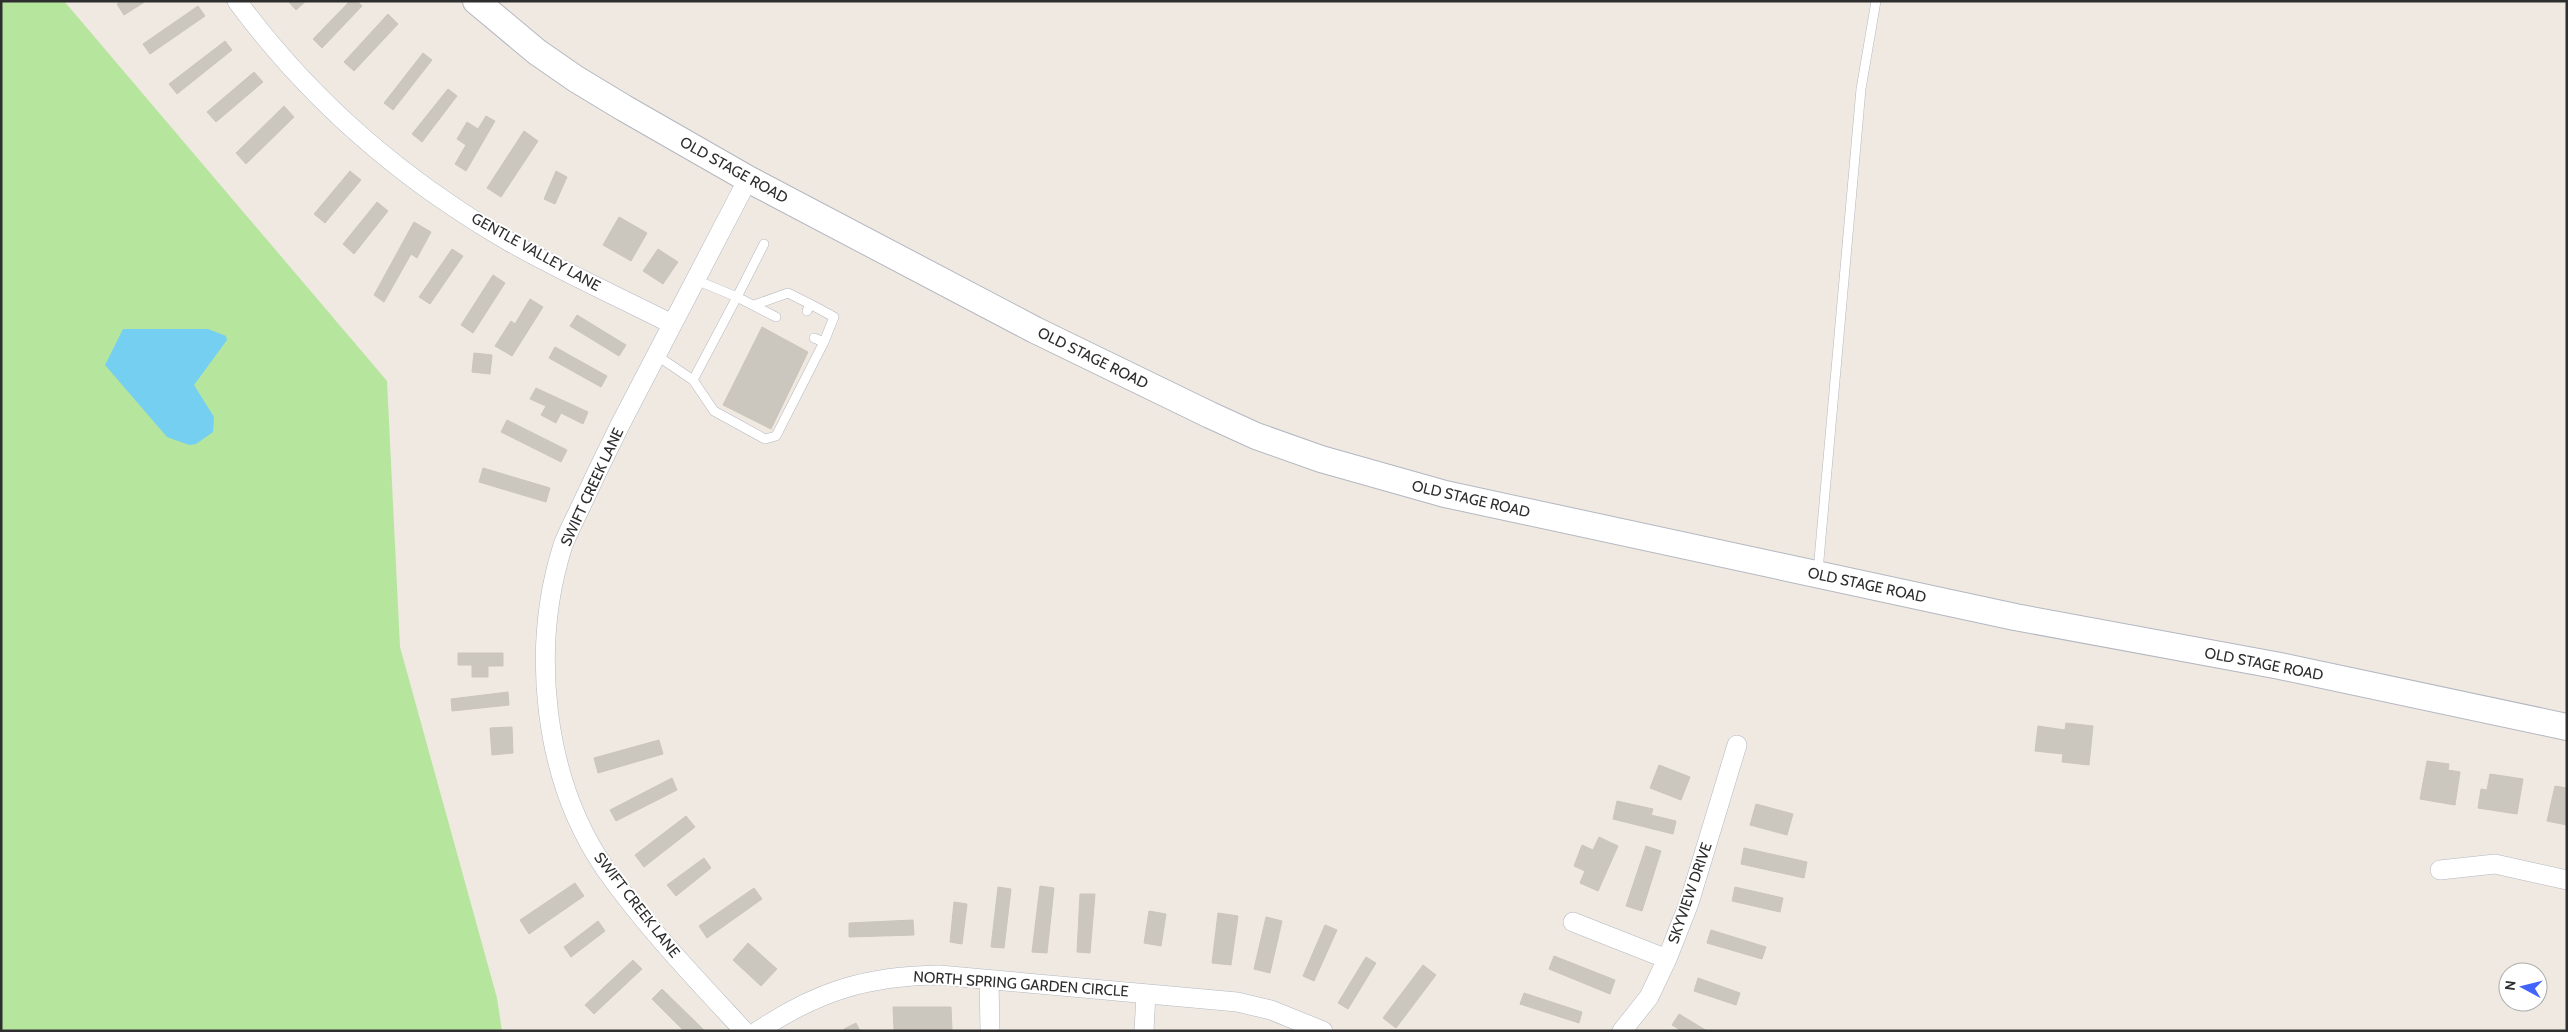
<svg xmlns="http://www.w3.org/2000/svg" width="2568" height="1032" font-family="Cabin,sans-serif">
<style>
.green{fill:#b6e59e}
.water{fill:#75cff0}
.building{fill:#cbc7bf;stroke:#cbc5ba}
.lines{fill:none;stroke-linecap:round;stroke-linejoin:round}
.service-casing{stroke:#b4b7c1;stroke-width:10}
.minor-casing{stroke:#b4b7c1;stroke-width:20}
.secondary-casing{stroke:#b4b7c1;stroke-width:28}
.service{stroke:#fff;stroke-width:9}
.minor{stroke:#fff;stroke-width:19}
.secondary{stroke:#fff;stroke-width:26}
.labels{text-anchor:middle;dominant-baseline:central;stroke-width:4;stroke-linejoin:round;paint-order:stroke}
.street-label{font-size:15px;fill:#2e2e2e;stroke:#fff}
</style>
<rect width="100%" height="100%" fill="#efe9e1"/>
<!-- green -->
<path class="green" d="M1,1H64L387,381L400,647L497,998L502,1031H1Z"/>
<!-- water -->
<path class="water" d="M123,329H208L226,336L227,340L194,385L214,417L213,432L196,444L189,445L167,437L105,365Z"/>
<!-- building -->
<path class="building" d="M122,1H146L124,15L117,4Z
M288,1H306L296,10Z
M350,1H357L362,6L322,48L313,39Z
M198,6L205,16L150,54L143,44Z
M388,14L398,24L354,71L344,62Z
M225,41L232,50L177,94L169,84Z
M423,53L432,60L393,110L384,103Z
M254,72L263,82L216,122L207,112Z
M448,89L457,96L422,142L412,134Z
M284,106L294,117L246,164L236,153Z
M486,116L495,121L466,171L455,164L466,145L457,139L467,122L478,129Z
M524,131L538,141L501,197L487,188Z
M350,171L361,180L325,223L314,214Z
M556,171L567,177L555,204L544,199Z
M377,202L388,211L354,254L343,244Z
M619,217L647,233L631,261L603,245Z
M414,222L431,232L417,258L411,254L384,302L374,295Z
M452,249L463,256L430,304L419,297Z
M658,249L678,262L663,284L643,271Z
M493,275L505,283L473,333L461,325Z
M530,299L543,307L512,356L495,346L511,321L515,324Z
M577,315L626,345L619,356L570,326Z
M762,327L808,352L771,429L723,405Z
M555,347L607,376L601,387L549,358Z
M474,353L492,355L490,374L472,372Z
M536,388L588,412L583,424L561,413L556,423L541,415L546,406L530,399Z
M507,420L567,450L561,462L501,432Z
M483,468L550,488L546,502L479,482Z
M458,653H503V666H488V677H472V665H458Z
M508,692L509,705L452,711L451,699Z
M2066,723L2093,726L2089,765L2062,762L2063,754L2035,751L2038,726L2065,730Z
M512,727L513,753L492,755L490,728Z
M659,740L663,754L598,773L594,758Z
M2427,761L2449,764L2448,770L2460,772L2455,805L2420,799Z
M1659,765L1690,777L1681,800L1650,788Z
M2490,774L2523,779L2517,814L2478,808L2481,789L2487,790Z
M672,778L677,790L616,821L610,810Z
M2555,786L2567,788V825L2547,821Z
M1617,801L1653,809L1651,815L1676,821L1673,834L1613,819Z
M1756,804L1793,814L1787,835L1750,825Z
M686,816L695,827L644,867L635,855Z
M1599,837L1618,846L1598,891L1580,883L1585,871L1574,866L1582,845L1593,850Z
M1646,846L1661,851L1642,911L1626,906Z
M1744,848L1807,862L1804,878L1741,864Z
M704,858L711,868L676,896L667,885Z
M575,883L584,896L529,934L520,920Z
M1040,886L1054,888L1047,953L1032,952Z
M998,887L1011,889L1004,948L991,947Z
M1735,887L1783,898L1780,912L1732,901Z
M754,888L762,899L707,938L699,926Z
M1080,894H1095L1090,953L1077,952Z
M954,902L967,904L962,944L950,942Z
M1149,911L1166,914L1161,946L1144,943Z
M1218,913L1238,916L1231,965L1212,963Z
M1266,917L1282,921L1270,973L1254,969Z
M913,920L914,935L849,937V923Z
M598,921L605,931L571,957L564,947Z
M1325,925L1337,930L1314,981L1303,976Z
M1711,930L1766,947L1762,959L1707,943Z
M748,943L777,969L761,986L733,960Z
M1554,956L1615,980L1610,994L1549,969Z
M1366,957L1376,963L1348,1009L1338,1003Z
M633,960L642,969L594,1014L585,1005Z
M1423,965L1436,975L1396,1028L1383,1018Z
M1698,978L1740,993L1736,1005L1694,991Z
M662,989L704,1030L684,1031L652,999Z
M1524,993L1582,1012L1579,1023L1520,1004Z
M893,1007H951L952,1030H894Z
M1679,1014L1707,1031H1682L1672,1025Z
M856,1023L860,1031H845L844,1029Z"/>
<g class="lines">
<defs>
<path id="service" d="M764,244L737,297L776,317
M754,305L788,293L810,304L807,311
M814,338L824,342
M656,355L693,380L737,297L696,280
M693,380L714,411L765,439L776,436L824,342L834,317L810,304
M1818,571L1861,89L1876,1"/>
<path id="minor" d="M237,1C310,100 404,181 510,242C563,272 619,297 672,324
M2440,870L2495,864L2567,880
M1573,922L1667,959
M989,981L990,1031
M744,1031C697,980 646,927 606,870C543,779 530,649 563,545C568,532 575,519 581,506C594,478 607,451 621,423C663,342 706,261 748,179
M758,1031C818,991 867,976 939,975L1237,1002L1271,1010L1323,1031
M1144,1031L1146,994
M1622,1031L1649,997L1667,959L1689,903L1737,745"/>
<path id="secondary" d="M476,1L537,52L576,79L624,108L748,179L1035,330L1210,415L1256,436L1321,459L1445,494L2015,617L2280,666L2567,727"/>
</defs>
<!-- service casing -->
<use href="#service" class="service-casing"/>
<!-- minor casing -->
<use href="#minor" class="minor-casing"/>
<!-- secondary casing -->
<use href="#secondary" class="secondary-casing"/>
<!-- service -->
<use href="#service" class="service"/>
<!-- minor -->
<use href="#minor" class="minor"/>
<!-- secondary -->
<use href="#secondary" class="secondary"/>
</g>
<g class="labels">
<!-- street labels -->
<g class="street-label">
<text transform="translate(734 170) rotate(29)">OLD STAGE ROAD</text>
<text transform="translate(536 252) rotate(29)">GENTLE VALLEY LANE</text>
<text transform="translate(1093 358) rotate(26)">OLD STAGE ROAD</text>
<text transform="translate(592 487) rotate(-65)">SWIFT CREEK LANE</text>
<text transform="translate(1471 499) rotate(13)">OLD STAGE ROAD</text>
<text transform="translate(1867 585) rotate(12)">OLD STAGE ROAD</text>
<text transform="translate(2264 664) rotate(11)">OLD STAGE ROAD</text>
<text transform="translate(1690 893) rotate(-71)">SKYVIEW DRIVE</text>
<text transform="translate(637 905) rotate(52)">SWIFT CREEK LANE</text>
<text transform="translate(1021 984) rotate(4)">NORTH SPRING GARDEN CIRCLE</text>
</g>
</g>
<!-- border -->
<rect width="2568" height="1032" fill="none" stroke="#2e2e2e" stroke-width="5"/>
<!-- north arrow -->
<g transform="translate(2523 987) rotate(277)"><circle r="24" fill="#ffffff" stroke="#ababab"/>
<path d="M0-4L9 19L0 12L-9 19Z" fill="#4264fb"/>
<text y="-8" font-size="14" font-weight="bold" text-anchor="middle" fill="#2e2e2e">N</text>
</g>
</svg>
